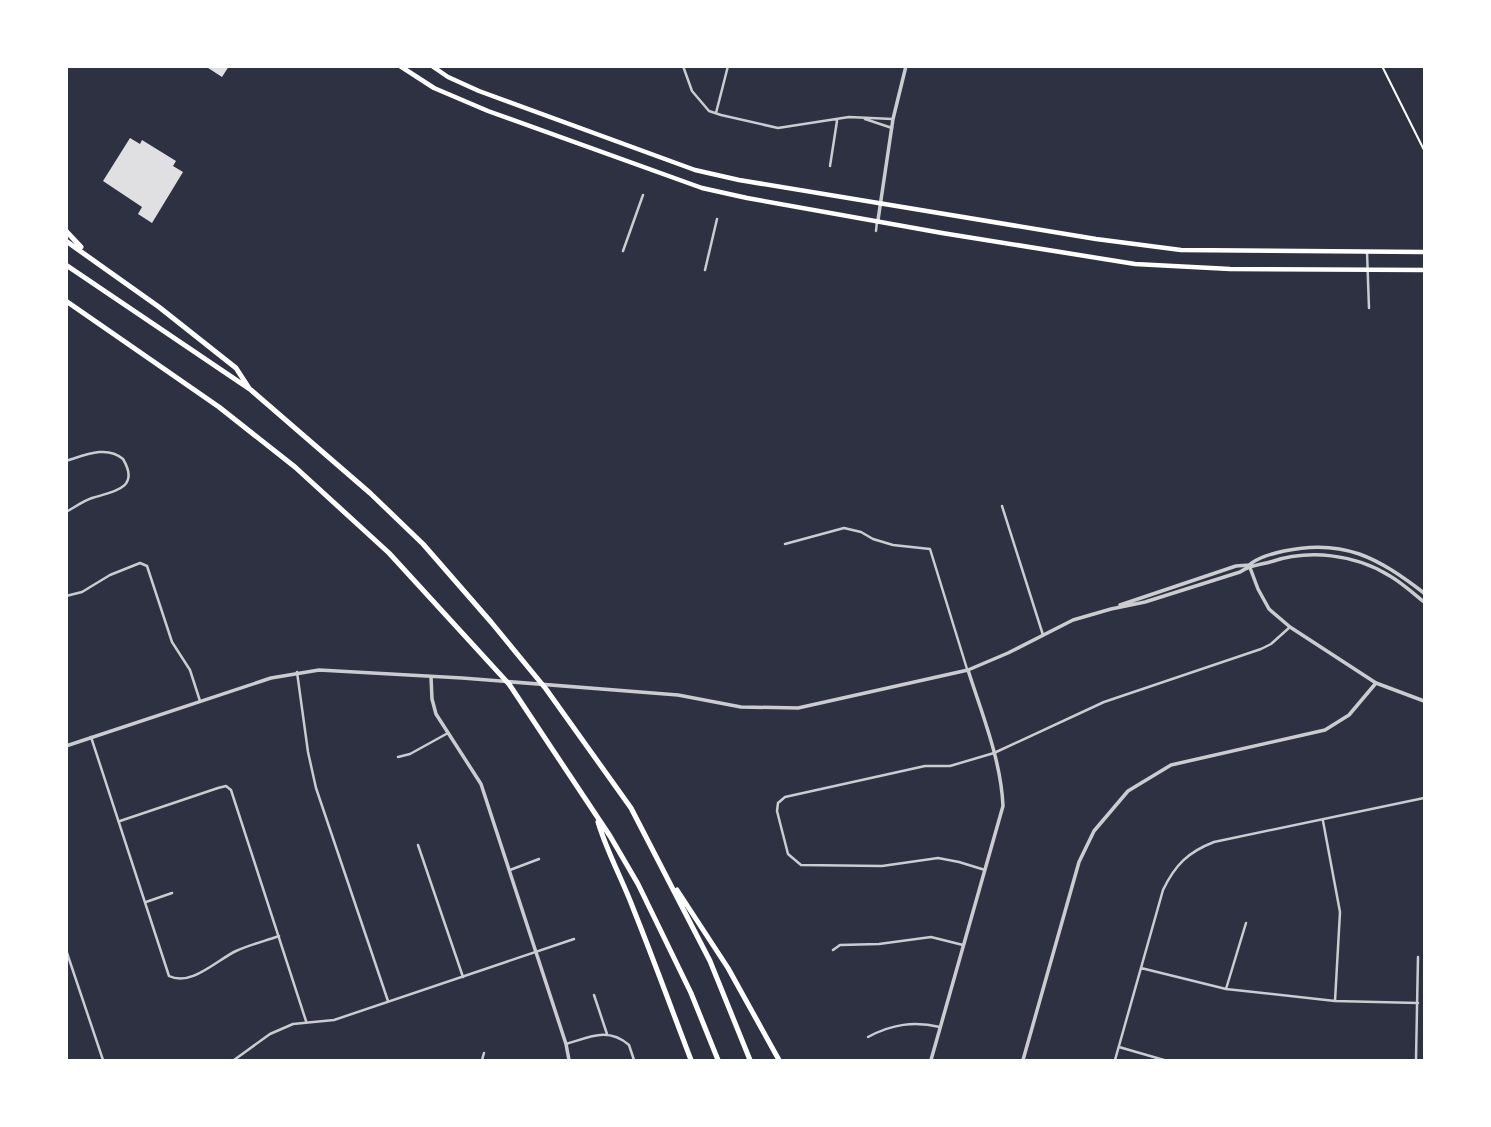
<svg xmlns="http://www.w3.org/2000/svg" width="1491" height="1127" font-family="Lato,sans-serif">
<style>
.building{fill:#e0e0e3}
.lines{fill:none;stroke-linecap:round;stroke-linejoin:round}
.path{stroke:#fff;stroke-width:2}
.minor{stroke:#caccd0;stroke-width:2.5}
.tertiary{stroke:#caccd0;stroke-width:3.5}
.primary{stroke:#fff;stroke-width:4.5}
.motorway{stroke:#fff;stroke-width:5}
</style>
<rect width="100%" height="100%" fill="#2d3142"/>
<!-- building -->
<path class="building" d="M205,66H229L222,77Z
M130,138L140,144L142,140L176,161L173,166L183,172L152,223L138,214L142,207L103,181Z"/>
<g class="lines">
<!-- path -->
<path class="path" d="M1382,66L1424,150"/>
<!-- minor -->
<path class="minor" d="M683,66L692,91L709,111L721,115L778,128L849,117L892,119
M716,113L728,66
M865,119L892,128
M830,166L837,121
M876,231L877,221
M623,251L643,195
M1367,252L1369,308
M705,270L717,219
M66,461C85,455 107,445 123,459C141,489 112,492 92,498C83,501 75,507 66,512
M1002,506L1043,635
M785,544L844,528L861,532L873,539L893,545L930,549L967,669
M66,596L82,592L110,575L140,563L147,566L172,642L190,670L200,701
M297,672L308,752L316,788L388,1001
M91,737L169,976C191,987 217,960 236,951C249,945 265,941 279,936
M398,757L410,754L448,733
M120,821L218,788L226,786L231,790L306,1021
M1323,821L1340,912L1335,1001
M418,845L463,977
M510,870L539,859
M985,870L959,862L938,858L882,866L801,865L788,854L777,811L778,803L785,797L925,766H950L994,753L1104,702L1261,649L1271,644L1290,627
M146,902L172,893
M66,950L103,1060
M833,950L840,945L879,944L931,937L963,945
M1141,968L1226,989L1335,1001L1418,1003
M1226,989L1246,923
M594,995L607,1034
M868,1037C892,1024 914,1021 940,1027
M566,1044C590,1037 608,1027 629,1045L634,1060
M1119,1047L1164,1060
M234,1060L270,1034L293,1024L334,1020L574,939
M482,1060L484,1053
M1115,1060L1163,890C1175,865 1188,852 1214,842L1424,798
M1416,1060L1418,957"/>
<!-- tertiary -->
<path class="tertiary" d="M878,220L893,119L906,66
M1249,565L1258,589L1269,609L1290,627L1376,683L1424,701
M1120,605L1236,566L1249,565C1259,557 1271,554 1284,551C1344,538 1378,558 1424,593
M431,677L432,699L436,714L481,784L566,1044L569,1060
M66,746L271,678L319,670L462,678L678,695L741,707L798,708L968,670L1008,653L1073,620L1111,609L1145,602L1240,572C1250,565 1259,565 1270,562C1309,549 1355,554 1390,576C1402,583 1413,593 1424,602
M931,1060L1003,806C1001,760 982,714 968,670
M1023,1060L1079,862L1094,831L1128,791L1171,765L1325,730L1349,715L1376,683"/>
<!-- primary -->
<path class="primary" d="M400,66L434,88L488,111L702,188L747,198L942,233L1135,264L1230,269L1424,270
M432,66L448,77L479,91L695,170L739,180L1096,239L1181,250L1424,252"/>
<!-- motorway -->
<path class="motorway" d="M66,231L81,247
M66,241L159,307L236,368L249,388
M66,265L251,390L370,493L423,544L491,622L546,689L631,808L710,961L750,1060
M66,301L219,407L295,467L389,553L509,684L610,836L638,884L691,993L718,1060
M598,822C607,852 622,879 633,908C653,958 672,1010 691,1060
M677,890L728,968L779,1060"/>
</g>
<!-- border -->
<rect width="1491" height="1127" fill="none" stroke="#ffffff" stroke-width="136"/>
</svg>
